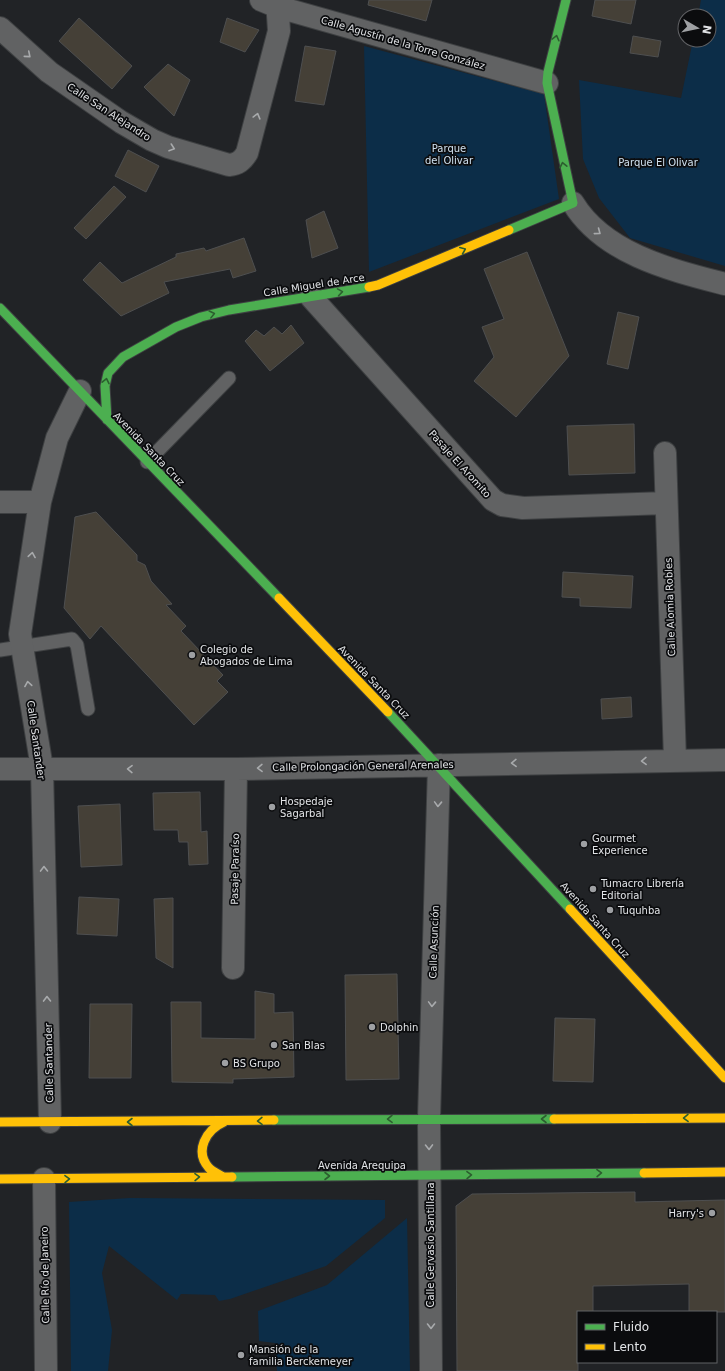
<svg xmlns="http://www.w3.org/2000/svg" width="725" height="1371" font-family="'DejaVu Sans',sans-serif">
<style>
.green{fill:#0c2d48}
.building{fill:#454037;stroke:#4e4f50}
.lines{fill:none;stroke-linecap:round;stroke-linejoin:round}
.lane-casing{stroke:#3e4042;stroke-width:15}
.street-casing{stroke:#3e4042;stroke-width:24}
.fast-casing{stroke:#3e4042;stroke-width:11}
.slow-casing{stroke:#3e4042;stroke-width:11}
.lane{stroke:#616263;stroke-width:13}
.street{stroke:#616263;stroke-width:22}
.fast{stroke:#4caf50;stroke-width:9}
.slow{stroke:#ffc107;stroke-width:9}
.oneway{stroke:#2c5e2f}
.oneway2{stroke:#a8aaac}
.poi-dot{fill:#9ea0a3;stroke:#0b0c0e;stroke-width:1.5}
.labels{text-anchor:middle;dominant-baseline:central;stroke-width:3.5;stroke-linejoin:round;paint-order:stroke}
.street-label{font-size:10px;fill:#e2e4e7;stroke:#0b0c0e}
.park-label{font-size:10px;fill:#cfe0ef;stroke:#0b0c0e}
.poi-label{font-size:10px;fill:#e2e4e7;stroke:#0b0c0e;text-anchor:start}
</style>
<rect width="100%" height="100%" fill="#212326"/>
<!-- green -->
<path class="green" d="M701,0H725V266L630,238L599,198L583,159L579,80L681,98L693,40H709V16H698Z
M364,46L544,94L559,199L369,272Z
M130,1198L385,1200V1218L326,1266L230,1299L219,1301L215,1295L181,1294L177,1300L109,1246L102,1273L112,1330L108,1371H71L69,1202Z
M407,1218L410,1371H277L275,1343L259,1341L258,1311L327,1285Z"/>
<!-- building -->
<path class="building" d="M369,0H432L426,21L368,5Z
M595,0H636L631,24L592,16Z
M79,18L132,66L112,89L59,41Z
M227,18L259,30L245,52L220,42Z
M633,36L661,41L658,57L630,53Z
M305,46L336,51L324,105L295,101Z
M168,64L190,80L174,116L144,87Z
M128,150L159,166L146,192L115,176Z
M114,186L126,197L86,239L74,228Z
M324,211L338,248L312,258L306,220Z
M244,238L256,271L233,278L230,269L164,282L169,293L121,316L83,280L100,262L122,283L176,257V254L204,248L206,251Z
M527,252L569,356L516,417L474,381L494,357L482,327L504,319L484,269Z
M618,312L639,317L628,369L607,364Z
M291,325L304,343L270,371L245,341L256,330L264,336L274,327L282,334Z
M634,424L635,473L569,475L567,426Z
M96,512L137,555V561L145,565L151,581L172,604L166,605L186,626L181,631L223,675L217,681L228,692L194,725L101,626L90,639L64,608L75,517Z
M563,572L633,576L631,608L580,606V598L562,597Z
M631,697L632,717L602,719L601,699Z
M200,792L201,832L207,831L208,864L189,865L188,842H179L178,830H154L153,793Z
M120,804L122,865L81,867L78,806Z
M79,897L119,899L117,936L77,934Z
M173,898V968L156,958L154,899Z
M397,974L399,1079L346,1080L345,975Z
M255,991L274,994V1013L293,1012L294,1077L233,1079V1083L172,1082L171,1002H201V1038L255,1039Z
M90,1004H132L131,1078H89Z
M555,1018L595,1019L593,1082L553,1081Z
M635,1192V1202L725,1200V1312H689V1284L593,1286V1312H578V1371H457L456,1206L472,1194Z"/>
<g class="lines">
<defs>
<path id="lane" d="M147,462L229,378
M0,650L72,639L77,645L88,709"/>
<path id="street" d="M261,0L278,7L547,83
M0,28L49,72L121,122L152,140L168,147L229,165C238,164 242,161 247,153L279,31L277,0
M573,203C604,254 671,270 725,284
M311,297L493,500L502,505L523,508L666,503
M665,453L675,760
M0,502H40
M0,769H236L725,760
M233,968L236,769
M50,1122L42,768L20,634L40,502L57,438L80,391
M44,1179L46,1371
M431,1371L429,1119L439,765"/>
<path id="fast" d="M509,230L573,203L547,83L548,72L566,0
M0,308L279,598
M107,420L105,386L108,373L123,357L176,327L201,317L229,310L369,287
M388,712L570,909
M274,1120L554,1119
M232,1177L644,1173"/>
<path id="slow" d="M369,287L378,285L509,230
M279,598L388,712
M570,909L725,1078
M554,1119L725,1118
M0,1122L274,1120
M644,1173L725,1172
M223,1177C219,1174 213,1172 209,1168C194,1151 206,1130 224,1122
M0,1179L232,1177"/>
</defs>
<!-- lane casing -->
<use href="#lane" class="lane-casing"/>
<!-- street casing -->
<use href="#street" class="street-casing"/>
<!-- fast casing -->
<use href="#fast" class="fast-casing"/>
<!-- slow casing -->
<use href="#slow" class="slow-casing"/>
<!-- lane -->
<use href="#lane" class="lane"/>
<!-- street -->
<use href="#street" class="street"/>
<!-- fast -->
<use href="#fast" class="fast"/>
<!-- slow -->
<use href="#slow" class="slow"/>
</g>
<!-- one-way arrows -->
<defs><path id="oneway-chevron" d="M-2-3.5L2.5 0L-2 3.5" fill="none" stroke-width="1.6" stroke-linecap="round" stroke-linejoin="round"/></defs>
<g class="oneway">
<use href="#oneway-chevron" transform="translate(556 38) rotate(-76)"/>
<use href="#oneway-chevron" transform="translate(563 165) rotate(-102)"/>
<use href="#oneway-chevron" transform="translate(463 250) rotate(-23)"/>
<use href="#oneway-chevron" transform="translate(340 292) rotate(-9)"/>
<use href="#oneway-chevron" transform="translate(212 314) rotate(-14)"/>
<use href="#oneway-chevron" transform="translate(106 381) rotate(-78)"/>
<use href="#oneway-chevron" transform="translate(686 1118) rotate(179)"/>
<use href="#oneway-chevron" transform="translate(390 1119) rotate(179)"/>
<use href="#oneway-chevron" transform="translate(544 1119) rotate(-180)"/>
<use href="#oneway-chevron" transform="translate(260 1121) rotate(179)"/>
<use href="#oneway-chevron" transform="translate(130 1122) rotate(180)"/>
<use href="#oneway-chevron" transform="translate(599 1173) rotate(-1)"/>
<use href="#oneway-chevron" transform="translate(469 1175) rotate(-1)"/>
<use href="#oneway-chevron" transform="translate(327 1176)"/>
<use href="#oneway-chevron" transform="translate(197 1177) rotate(-1)"/>
<use href="#oneway-chevron" transform="translate(67 1179) rotate(-1)"/>
</g>
<g class="oneway2">
<use href="#oneway-chevron" transform="translate(28 55) rotate(40)"/>
<use href="#oneway-chevron" transform="translate(257 116) rotate(-75)"/>
<use href="#oneway-chevron" transform="translate(172 148) rotate(19)"/>
<use href="#oneway-chevron" transform="translate(598 232) rotate(37)"/>
<use href="#oneway-chevron" transform="translate(32 555) rotate(-81)"/>
<use href="#oneway-chevron" transform="translate(28 684) rotate(-99)"/>
<use href="#oneway-chevron" transform="translate(644 761) rotate(179)"/>
<use href="#oneway-chevron" transform="translate(514 763) rotate(179)"/>
<use href="#oneway-chevron" transform="translate(260 768) rotate(179)"/>
<use href="#oneway-chevron" transform="translate(130 769) rotate(-179)"/>
<use href="#oneway-chevron" transform="translate(438 804) rotate(92)"/>
<use href="#oneway-chevron" transform="translate(44 869) rotate(-91)"/>
<use href="#oneway-chevron" transform="translate(47 999) rotate(-91)"/>
<use href="#oneway-chevron" transform="translate(432 1004) rotate(92)"/>
<use href="#oneway-chevron" transform="translate(429 1147) rotate(89)"/>
<use href="#oneway-chevron" transform="translate(431 1326) rotate(90)"/>
</g>
<!-- markers -->
<g class="poi-dot">
<circle cx="192" cy="655" r="4"/>
<circle cx="272" cy="807" r="4"/>
<circle cx="584" cy="844" r="4"/>
<circle cx="593" cy="889" r="4"/>
<circle cx="610" cy="910" r="4"/>
<circle cx="372" cy="1027" r="4"/>
<circle cx="274" cy="1045" r="4"/>
<circle cx="225" cy="1063" r="4"/>
<circle cx="712" cy="1213" r="4"/>
<circle cx="241" cy="1355" r="4"/>
</g>
<g class="labels">
<!-- street labels -->
<g class="street-label">
<text transform="translate(403 43) rotate(16)">Calle Agustín de la Torre González</text>
<text transform="translate(109 112) rotate(33)">Calle San Alejandro</text>
<text transform="translate(314 285) rotate(-9)">Calle Miguel de Arce</text>
<text transform="translate(149 449) rotate(46)">Avenida Santa Cruz</text>
<text transform="translate(460 464) rotate(48)">Pasaje El Aromito</text>
<text transform="translate(670 607) rotate(-92)">Calle Alomia Robles</text>
<text transform="translate(374 682) rotate(46)">Avenida Santa Cruz</text>
<text transform="translate(36 740) rotate(82)">Calle Santander</text>
<text transform="translate(363 766) rotate(-1)">Calle Prolongación General Arenales</text>
<text transform="translate(235 869) rotate(-89)">Pasaje Paraíso</text>
<text transform="translate(595 920) rotate(48)">Avenida Santa Cruz</text>
<text transform="translate(434 942) rotate(-88)">Calle Asunción</text>
<text transform="translate(49 1063) rotate(-91)">Calle Santander</text>
<text x="362" y="1165">Avenida Arequipa</text>
<text transform="translate(430 1245) rotate(-90)">Calle Gervasio Santillana</text>
<text transform="translate(45 1275) rotate(-91)">Calle Río de Janeiro</text>
</g>
<!-- park labels -->
<g class="park-label">
<text x="449" y="148">Parque<tspan x="449" dy="12">del Olivar</tspan></text>
<text x="658" y="162">Parque El Olivar</text>
</g>
<!-- poi labels -->
<g class="poi-label">
<text x="200" y="649">Colegio de<tspan x="200" dy="12">Abogados de Lima</tspan></text>
<text x="280" y="801">Hospedaje<tspan x="280" dy="12">Sagarbal</tspan></text>
<text x="592" y="838">Gourmet<tspan x="592" dy="12">Experience</tspan></text>
<text x="601" y="883">Tumacro Librería<tspan x="601" dy="12">Editorial</tspan></text>
<text x="618" y="910">Tuquhba</text>
<text x="380" y="1027">Dolphin</text>
<text x="282" y="1045">San Blas</text>
<text x="233" y="1063">BS Grupo</text>
<text x="704" y="1213" text-anchor="end">Harry's</text>
<text x="249" y="1349">Mansión de la<tspan x="249" dy="12">familia Berckemeyer</tspan></text>
</g>
</g>
<!-- legend -->
<rect x="577" y="1311" width="140" height="52" fill="#0b0c0e" stroke="#616265"/>
<rect x="585" y="1324" width="20" height="6" fill="#4caf50" stroke="#616265"/>
<text x="613" y="1331" font-size="12" fill="#e2e4e7">Fluido</text>
<rect x="585" y="1344" width="20" height="6" fill="#ffc107" stroke="#616265"/>
<text x="613" y="1351" font-size="12" fill="#e2e4e7">Lento</text>
<!-- north arrow -->
<g transform="translate(697 28) rotate(99)"><circle r="19" fill="#0b0c0e" stroke="#616265"/>
<path d="M0-3L7 15L0 10L-7 15Z" fill="#9ea0a3"/>
<text y="-6" font-size="11" font-weight="bold" text-anchor="middle" fill="#e2e4e7">N</text>
</g>
</svg>
